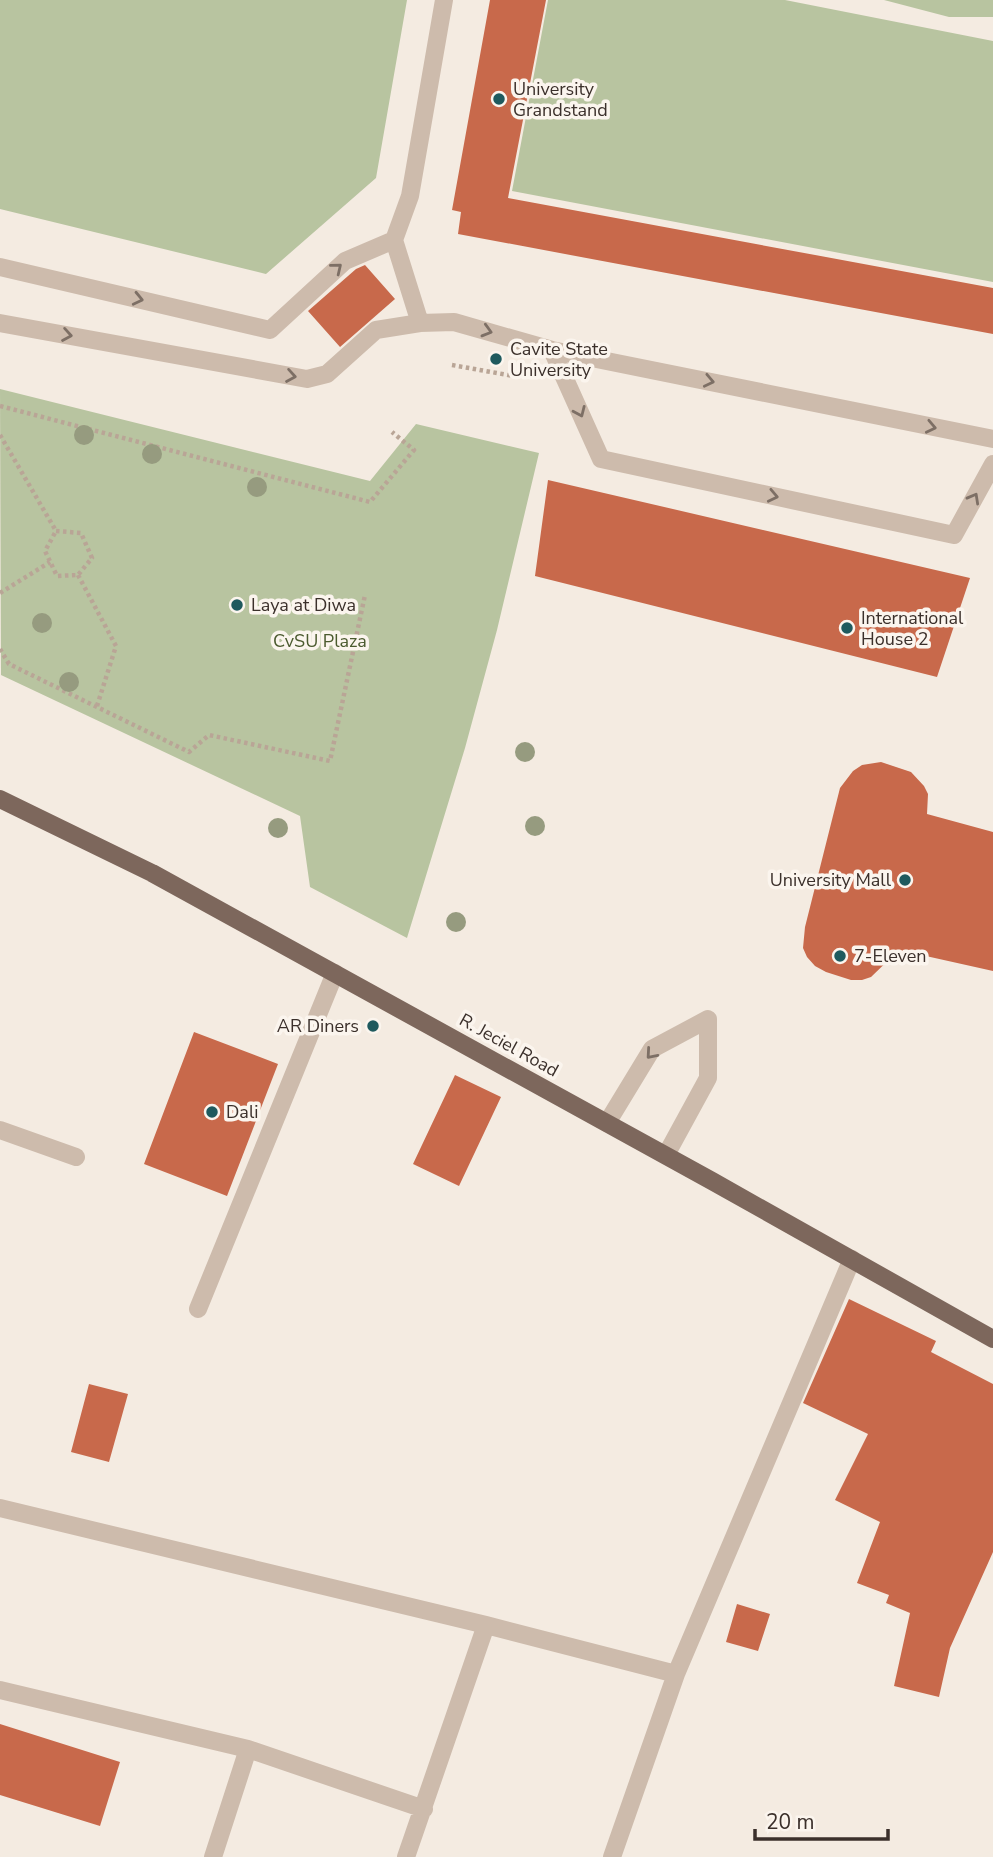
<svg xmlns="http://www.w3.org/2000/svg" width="993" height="1857" font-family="'Nunito Sans',sans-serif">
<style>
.green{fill:#b8c4a0}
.building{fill:#c8694b}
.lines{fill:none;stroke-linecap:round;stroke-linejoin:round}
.path{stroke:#b9a596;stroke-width:4.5;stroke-dasharray:3.5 3.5;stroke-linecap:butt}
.minor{stroke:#cdbbac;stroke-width:18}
.major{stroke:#7d675c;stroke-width:18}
.tree{fill:#969b7f}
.oneway{stroke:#7d6f65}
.poi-dot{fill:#1f5a5e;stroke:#fbf5ee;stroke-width:2.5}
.labels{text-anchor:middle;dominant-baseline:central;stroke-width:7;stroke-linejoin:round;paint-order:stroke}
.poi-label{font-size:18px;fill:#3b302b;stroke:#fbf5ee;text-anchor:start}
.park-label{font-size:18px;fill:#4a5a2e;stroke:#fbf5ee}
.street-label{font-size:18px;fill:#3b302b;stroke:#fbf5ee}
</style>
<rect width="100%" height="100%" fill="#f4ebe1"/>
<!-- green -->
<path class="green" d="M0,0H407L376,178L266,274L0,209Z
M548,0H785L993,41V282L512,191Z
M884,0H993V17H949Z
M0,389L370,481L416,424L539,453L497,630L465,748L407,938L310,887L300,816L1,675Z"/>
<!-- building -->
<path class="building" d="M490,0H546L508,198L993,288V334L458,234L461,212L452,210Z
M365,265L395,299L340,347L308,311L356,269Z
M548,480L970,578L937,677L535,576Z
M881,762L911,772L924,786L928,794L927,814L993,832V971L899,950L871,977L862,980H851L826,972L815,966L807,957L803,948L805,927L840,788L853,771L862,765Z
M194,1032L278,1064L227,1196L144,1164Z
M455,1075L501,1097L459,1186L413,1164Z
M849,1299L936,1341L931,1352L993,1384V1552L950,1648L939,1697L894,1686L910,1613L886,1603L889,1595L857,1583L880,1522L835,1500L868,1434L803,1403Z
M89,1384L128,1394L109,1462L71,1452Z
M737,1604L770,1614L758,1651L726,1642Z
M0,1724L120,1762L100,1826L0,1795Z"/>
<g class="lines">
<!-- path -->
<path class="path" d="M452,365L519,377
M0,406L370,502L414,450L392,432
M0,435L56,531
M56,531L81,533L92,558L78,575L57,576L45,551Z
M78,575L116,646L97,706
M0,593L50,562
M0,649L9,664L189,752L209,735L330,761L365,595"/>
<!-- minor -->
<path class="minor" d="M0,267L270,330L345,261L394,240
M0,323L307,379L327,374L376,330L420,323L454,322L552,350L993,439
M420,323L394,240L410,196L444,0
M552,350L601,459L954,535L993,464
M607,1123L652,1049L708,1019V1078L666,1155
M0,1130L76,1157
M198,1309L335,973
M0,1508L486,1625L676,1674
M0,1690L248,1749L424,1809
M213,1857L248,1749
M406,1857L486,1625
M612,1857L676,1674L852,1259"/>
<!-- major -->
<path class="major" d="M0,799L152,873L712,1181L993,1339"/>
</g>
<!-- trees -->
<g class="tree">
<circle cx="84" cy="435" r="10"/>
<circle cx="152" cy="454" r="10"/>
<circle cx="257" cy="487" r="10"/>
<circle cx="42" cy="623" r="10"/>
<circle cx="69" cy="682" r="10"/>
<circle cx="525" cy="752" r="10"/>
<circle cx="535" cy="826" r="10"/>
<circle cx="278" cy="828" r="10"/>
<circle cx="456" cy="922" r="10"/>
</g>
<!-- one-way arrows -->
<defs><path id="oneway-chevron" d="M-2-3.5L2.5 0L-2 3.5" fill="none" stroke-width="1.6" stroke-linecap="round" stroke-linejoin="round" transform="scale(1.75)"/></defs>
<g class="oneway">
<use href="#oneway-chevron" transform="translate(337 268) rotate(-39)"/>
<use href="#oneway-chevron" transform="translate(138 299) rotate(13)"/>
<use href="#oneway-chevron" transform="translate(487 331) rotate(16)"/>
<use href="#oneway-chevron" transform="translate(67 335) rotate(10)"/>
<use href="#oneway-chevron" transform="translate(291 376) rotate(10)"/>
<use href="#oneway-chevron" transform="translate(709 381) rotate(12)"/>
<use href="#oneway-chevron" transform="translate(580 412) rotate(66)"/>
<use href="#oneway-chevron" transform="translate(931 427) rotate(12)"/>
<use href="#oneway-chevron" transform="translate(773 496) rotate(12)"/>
<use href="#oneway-chevron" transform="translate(974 498) rotate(-61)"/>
<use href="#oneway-chevron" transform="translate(651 1054) rotate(131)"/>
</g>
<!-- markers -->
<g class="poi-dot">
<circle cx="499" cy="99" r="7"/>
<circle cx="496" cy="359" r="7"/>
<circle cx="237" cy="605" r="7"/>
<circle cx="847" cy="628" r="7"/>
<circle cx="905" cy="880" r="7"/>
<circle cx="840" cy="956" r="7"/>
<circle cx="373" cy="1026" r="7"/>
<circle cx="212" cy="1112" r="7"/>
</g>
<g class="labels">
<!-- poi labels -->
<g class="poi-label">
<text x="513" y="89">University<tspan x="513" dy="21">Grandstand</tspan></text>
<text x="510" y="349">Cavite State<tspan x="510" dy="21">University</tspan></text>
<text x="251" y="605">Laya at Diwa</text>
<text x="861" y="618">International<tspan x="861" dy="21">House 2</tspan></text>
<text x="891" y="880" text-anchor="end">University Mall</text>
<text x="854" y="956">7-Eleven</text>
<text x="359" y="1026" text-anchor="end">AR Diners</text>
<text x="226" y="1112">Dali</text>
</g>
<!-- park labels -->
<g class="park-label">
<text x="320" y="641">CvSU Plaza</text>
</g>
<!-- street labels -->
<g class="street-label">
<text transform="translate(509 1045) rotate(29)">R. Jeciel Road</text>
</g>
</g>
<!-- scale -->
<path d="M755 1829v10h133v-10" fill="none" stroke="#3b302b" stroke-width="3.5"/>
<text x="766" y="1829" font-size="21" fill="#3b302b" stroke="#fbf5ee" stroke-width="5" paint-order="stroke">20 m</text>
</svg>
